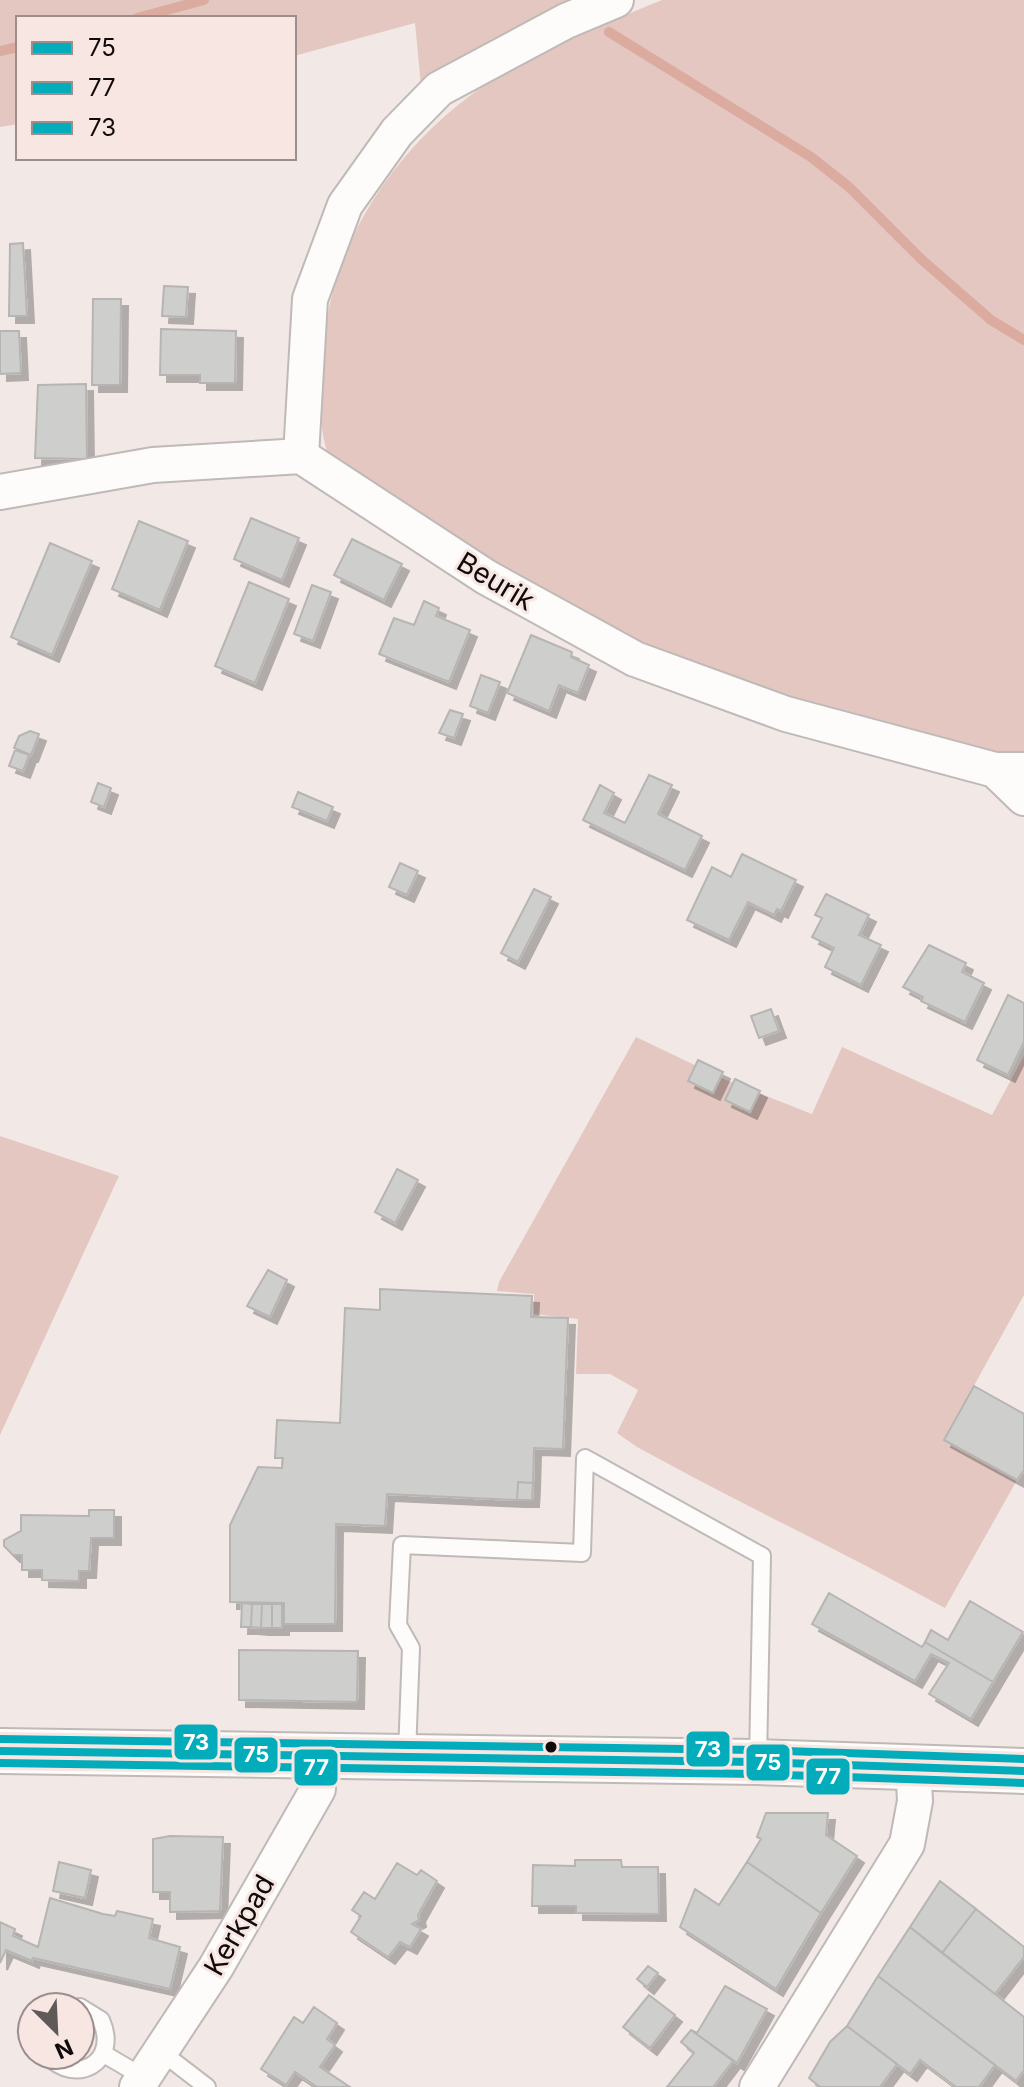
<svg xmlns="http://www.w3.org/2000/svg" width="1024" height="2087" font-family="Inter,sans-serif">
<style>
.green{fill:#e4c7c0}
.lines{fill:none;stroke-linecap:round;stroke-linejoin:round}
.stream{stroke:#dbaba0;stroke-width:10}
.building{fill:#cececc;stroke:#b6b5b3;stroke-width:2;filter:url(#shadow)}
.service-casing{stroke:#bfb9b7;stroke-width:20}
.minor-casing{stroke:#bfb9b7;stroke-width:38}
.secondary-casing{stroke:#bfb9b7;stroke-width:48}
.service{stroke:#fdfcfb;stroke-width:16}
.minor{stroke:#fdfcfb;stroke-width:34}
.secondary{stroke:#fdfcfb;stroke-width:44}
.bus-1-casing{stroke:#f7e6e2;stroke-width:14}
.bus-2-casing{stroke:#f7e6e2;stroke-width:14}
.bus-3-casing{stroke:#f7e6e2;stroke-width:14}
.bus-1{stroke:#02acba;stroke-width:8}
.bus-2{stroke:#02acba;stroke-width:8}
.bus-3{stroke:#02acba;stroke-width:8}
.bus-dot{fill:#100b0a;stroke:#f7e6e2;stroke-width:3}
.labels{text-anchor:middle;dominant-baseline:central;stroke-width:6;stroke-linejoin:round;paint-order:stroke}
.street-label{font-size:28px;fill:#100b0a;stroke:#f7e6e2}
.line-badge{stroke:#f7e6e2;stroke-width:3}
.badge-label{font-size:22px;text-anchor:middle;font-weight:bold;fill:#fff}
</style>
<defs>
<filter id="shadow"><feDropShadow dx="7" dy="7" stdDeviation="0" flood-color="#0004"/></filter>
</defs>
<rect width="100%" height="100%" fill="#f2e9e7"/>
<!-- green -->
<path class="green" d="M0,0H597L492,39L421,86L415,23L294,56V18H18V124L0,127Z
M662,0H1024V756L994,755C878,724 762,696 653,648C539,599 436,530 332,464C316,430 321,393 323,356C329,223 422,111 539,53C579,33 621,17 662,0Z
M636,1037L726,1080L812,1114L842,1047L992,1115L1024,1056V1295L944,1440L1017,1480L945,1608C843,1552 739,1503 637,1447L617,1433L638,1390L610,1374H576L578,1319L534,1314V1294L497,1291L499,1282Z
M0,1136L119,1176L0,1435Z"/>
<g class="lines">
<!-- stream -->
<path class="stream" d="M137,18L204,0
M609,32L811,157L849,187L921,259L991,320L1024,340
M0,51L18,47"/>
</g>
<!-- building -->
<path class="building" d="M23,243L27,316H9L10,244Z
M164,286L188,287L186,317L162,316Z
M93,299H121L120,385H92Z
M161,329L236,331L235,383H200V375H160Z
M0,331H19L21,373L0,374Z
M86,384L87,459L35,458L38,385Z
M251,518L299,538L282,580L234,559Z
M139,521L188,541L160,610L112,589Z
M352,539L402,564L384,600L334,575Z
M50,543L92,561L52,655L11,637Z
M249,582L289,599L255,683L215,666Z
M312,585L331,592L313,641L294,634Z
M424,601L439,608L436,616L470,630L449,682L379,654L394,618L414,625Z
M531,635L572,652L571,657L589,665L578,693L559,685L549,711L507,693Z
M481,675L500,682L488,713L470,706Z
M450,710L463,714L454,738L439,733Z
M30,731L39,734L31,755L14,748L19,736Z
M15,750L29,755L23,771L9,766Z
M649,775L672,785L658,814L702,836L685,870L583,820L600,785L614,793L604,813L625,823Z
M98,783L111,788L104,807L91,802Z
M298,792L333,807L327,821L292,807Z
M742,854L796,880L781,911L777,909L774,915L748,902L729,940L687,920L712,867L731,877Z
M400,863L418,871L407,895L389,887Z
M534,889L551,897L518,962L501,953Z
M826,894L869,915L859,935L881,945L861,985L825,967L834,948L812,937L822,918L815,915Z
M929,945L966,963L962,972L984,983L965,1022L921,1001L923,997L903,987Z
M1008,995L1024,1003V1042L1008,1075L977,1060Z
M771,1009L779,1031L759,1038L751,1016Z
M698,1060L723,1072L713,1093L688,1081Z
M735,1079L760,1091L750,1112L725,1100Z
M397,1169L418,1180L395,1223L375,1212Z
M268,1270L287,1280L270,1317L247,1306Z
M380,1289L532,1296L531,1317L568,1318L563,1449L534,1448L533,1483L518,1482L517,1500L387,1494L385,1526L336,1524L335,1624H284V1603L230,1602V1525L258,1467L282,1468L283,1458H275L277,1420L340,1423L345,1308L380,1310Z
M974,1386L1024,1414V1470L1017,1480L944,1440Z
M518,1482L533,1483L532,1500H517Z
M89,1510H114V1538H91L89,1571H79V1581L42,1580V1570H22V1555H13L4,1546V1540L21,1531V1515L89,1516Z
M829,1593L922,1647L925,1642L993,1682L971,1719L929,1694L949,1663L931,1654L915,1681L812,1624Z
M970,1601L1023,1632L993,1682L925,1642L931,1630L948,1640Z
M242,1603L252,1604L251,1627H241Z
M252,1604H262L261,1628L251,1627Z
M262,1604H272V1628H261Z
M272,1604H282V1628H272Z
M239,1650L358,1651L357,1702L239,1700Z
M766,1813H828L826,1835L857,1856L821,1913L747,1862L761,1839L757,1837Z
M170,1836L223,1837L220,1911L170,1912V1892H153V1839Z
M575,1860H621L622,1867H658L659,1914L576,1913V1906H532L533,1865L575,1866Z
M59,1862L91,1870L85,1898L53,1891Z
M747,1862L821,1913L776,1989L680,1927L695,1889L719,1905Z
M397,1863L417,1875L421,1870L437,1881L418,1915L419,1920L412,1924L421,1929L410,1947L400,1942L388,1957L351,1932L361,1916L352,1910L364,1892L375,1899Z
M940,1881L976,1909L942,1953L910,1927Z
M50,1898L103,1914L115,1916L117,1911L153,1919L149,1938L180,1947L170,1989L33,1958L32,1961L6,1950L0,1963V1922L15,1929L13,1936L38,1947Z
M976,1909L1024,1947V1957L995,1994L942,1953Z
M910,1927L1024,2017V2070L1016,2081L878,1976Z
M648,1966L658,1973L647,1987L637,1979Z
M878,1976L995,2065L979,2087H956L920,2060L910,2074L847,2026Z
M725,1986L767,2009L737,2063L691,2030L697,2033Z
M649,1995L675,2015L650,2048L623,2027Z
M314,2007L337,2023L327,2039L335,2045L320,2067L350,2087H317L295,2072L286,2085L261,2069L294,2017L303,2023Z
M847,2026L897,2064L880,2087H820L809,2078L830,2042Z
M691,2030L733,2061L713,2087H667L694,2053L681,2042Z"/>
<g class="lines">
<defs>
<path id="service" d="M407,1754L411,1648L398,1625L402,1545L582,1553L585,1458L762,1556L758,1760
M160,2051L207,2087
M104,2054L143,2077
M47,2055C76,2087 120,2062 101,2020L80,2007"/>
<path id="minor" d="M301,456L310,299L345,205L397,132L439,89L566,21L616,0
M0,492L153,465L301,456L486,577L635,659L786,714L995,770H1024
M995,770L1024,798
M137,2087L216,1967L318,1789L320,1754
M757,2087L907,1844L915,1801L913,1765"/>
<path id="secondary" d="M0,1751L757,1762L1024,1771"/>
</defs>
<!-- service casing -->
<use href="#service" class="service-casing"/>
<!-- minor casing -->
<use href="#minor" class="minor-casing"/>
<!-- secondary casing -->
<use href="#secondary" class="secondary-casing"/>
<!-- service -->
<use href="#service" class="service"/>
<!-- minor -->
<use href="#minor" class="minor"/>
<!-- secondary -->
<use href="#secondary" class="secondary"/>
<defs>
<path id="bus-1" d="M0,1751L757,1762L1024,1771"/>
<path id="bus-2" d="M0,1763L757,1774L1024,1783"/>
<path id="bus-3" d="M0,1739L757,1750L1024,1759"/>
</defs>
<!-- bus-1 casing -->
<use href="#bus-1" class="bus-1-casing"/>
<!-- bus-2 casing -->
<use href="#bus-2" class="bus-2-casing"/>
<!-- bus-3 casing -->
<use href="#bus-3" class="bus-3-casing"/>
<!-- bus-1 -->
<use href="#bus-1" class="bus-1"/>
<!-- bus-2 -->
<use href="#bus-2" class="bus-2"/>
<!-- bus-3 -->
<use href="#bus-3" class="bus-3"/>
</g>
<!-- markers -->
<circle class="bus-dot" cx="551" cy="1747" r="7"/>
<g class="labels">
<!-- street labels -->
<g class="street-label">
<text transform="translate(496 581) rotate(31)">Beurik</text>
<text transform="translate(239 1925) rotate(-60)">Kerkpad</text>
</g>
</g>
<g class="line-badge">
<rect x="173" y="1723" width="46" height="38" rx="8" fill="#02acba"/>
<rect x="685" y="1730" width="46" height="38" rx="8" fill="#02acba"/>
<rect x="233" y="1736" width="46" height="38" rx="8" fill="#02acba"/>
<rect x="745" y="1743" width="46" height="39" rx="8" fill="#02acba"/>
<rect x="293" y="1748" width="46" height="39" rx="8" fill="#02acba"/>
<rect x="805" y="1757" width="46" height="39" rx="8" fill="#02acba"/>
</g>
<g class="badge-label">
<text x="196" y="1750">73</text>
<text x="708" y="1757">73</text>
<text x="256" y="1762">75</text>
<text x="768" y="1770">75</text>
<text x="316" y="1775">77</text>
<text x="828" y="1784">77</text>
</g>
<!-- legend -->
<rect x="16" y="16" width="280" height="144" fill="#f7e6e2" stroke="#9b8e8c" stroke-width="2"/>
<rect x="32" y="42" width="40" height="12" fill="#02acba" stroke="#9b8e8c" stroke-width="2"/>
<text x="88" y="56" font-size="24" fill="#100b0a">75</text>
<rect x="32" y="82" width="40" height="12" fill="#02acba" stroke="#9b8e8c" stroke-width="2"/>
<text x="88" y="96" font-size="24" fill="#100b0a">77</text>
<rect x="32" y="122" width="40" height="12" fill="#02acba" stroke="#9b8e8c" stroke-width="2"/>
<text x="88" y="136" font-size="24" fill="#100b0a">73</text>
<!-- north arrow -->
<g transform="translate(56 2031) rotate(156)"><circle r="38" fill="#f7e6e2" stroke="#9b8e8c" stroke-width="2"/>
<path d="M0-6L14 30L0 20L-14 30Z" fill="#5f5957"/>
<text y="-12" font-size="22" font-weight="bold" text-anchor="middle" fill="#100b0a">N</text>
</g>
</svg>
